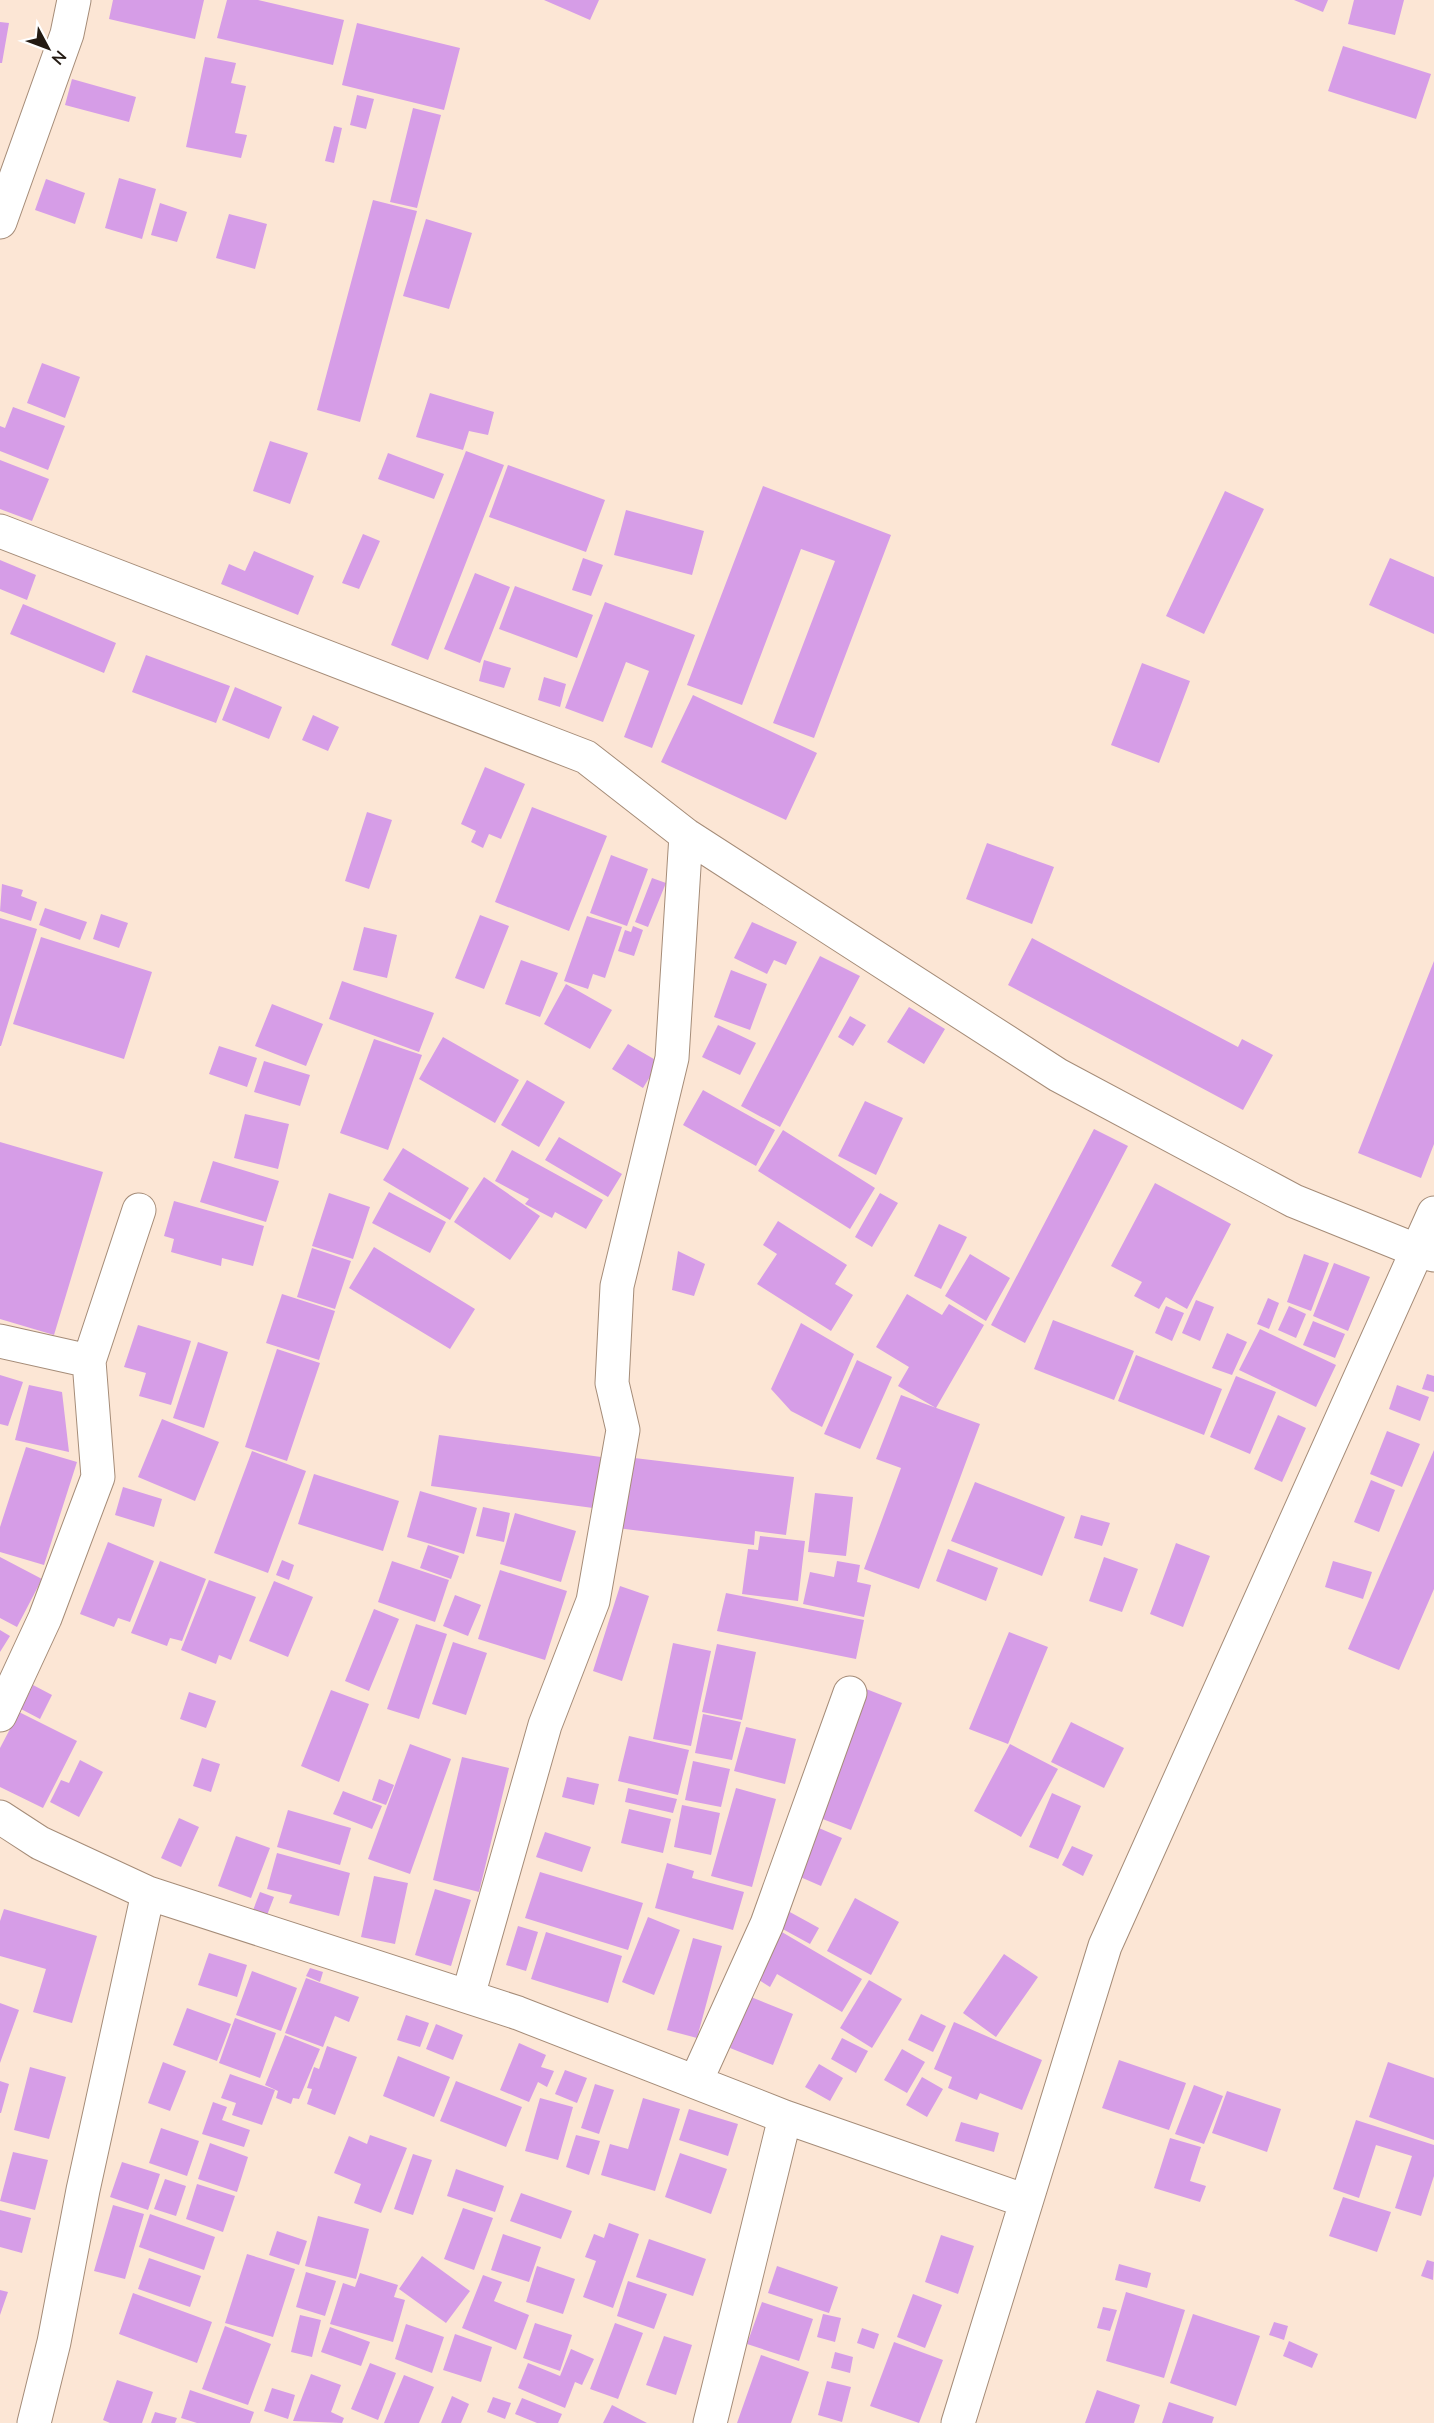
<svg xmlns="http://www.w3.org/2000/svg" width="1434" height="2423" font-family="Lato,sans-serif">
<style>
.building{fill:#d69de7}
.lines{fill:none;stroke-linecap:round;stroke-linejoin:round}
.street-casing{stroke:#a58c78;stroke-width:35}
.street{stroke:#fff;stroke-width:33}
</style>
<rect width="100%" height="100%" fill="#fce6d5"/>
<!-- building -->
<path class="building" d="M113,0H204L195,39L109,19Z
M227,0H258L344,20L333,65L217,38Z
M544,0H599L590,20Z
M1294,0H1328L1323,12Z
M1354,0H1404L1395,35L1348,24Z
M0,22L9,23L2,63H0Z
M357,23L460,48L444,110L342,85Z
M1343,46L1431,74L1416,119L1328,91Z
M205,57L236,63L231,83L246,86L235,133L247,135L241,158L186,147Z
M72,79L136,97L129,122L65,105Z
M357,95L374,99L366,129L350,125Z
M413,108L441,115L417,208L390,202Z
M334,126L342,128L334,163L325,161Z
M119,178L156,189L142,239L105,228Z
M46,179L85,193L75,224L35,210Z
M373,200L417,211L360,422L317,410Z
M160,203L187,212L177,242L151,235Z
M229,214L267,224L255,269L216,258Z
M426,219L472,233L449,309L403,296Z
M42,363L80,377L65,418L27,403Z
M430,393L494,412L488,435L469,431L463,450L416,437Z
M13,407L65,426L48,470L0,451V426L5,428Z
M270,441L308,453L290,504L253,491Z
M466,451L504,465L428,660L391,645Z
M388,453L444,474L434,499L378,479Z
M0,460L49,479L32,521L0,509Z
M508,465L605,500L586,552L489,517Z
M763,486L891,535L814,738L773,723L835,561L801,549L742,705L687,685Z
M1225,491L1264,509L1204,634L1166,616Z
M626,510L704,531L692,575L614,555Z
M363,534L380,541L359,589L342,583Z
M254,551L314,576L298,615L221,584L229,564L245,571Z
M583,558L603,565L591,596L572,590Z
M1390,558L1434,577V634L1369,605Z
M0,560L36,575L27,600L0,589Z
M475,573L510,587L480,663L444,649Z
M515,586L593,615L577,658L499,629Z
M605,602L695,635L652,748L624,737L649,671L626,662L603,722L565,708Z
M23,604L116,643L104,673L10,634Z
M146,655L230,686L216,723L132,692Z
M484,660L511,668L504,688L479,681Z
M1142,663L1190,681L1159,763L1111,745Z
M544,677L566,684L560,707L538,700Z
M235,687L282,707L269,739L222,720Z
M693,695L817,753L786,820L661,762Z
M313,715L339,727L328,751L302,740Z
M485,767L525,784L501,839L489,834L483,848L471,842L476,831L461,824Z
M532,807L607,836L569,931L495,902Z
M367,812L392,820L369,889L345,881Z
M987,843L1054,867L1032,924L966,899Z
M611,855L648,869L627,926L590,913Z
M652,878L666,883L648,927L635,922Z
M2,884L23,890L21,896L37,902L31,921L0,911Z
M45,908L87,922L80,940L39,925Z
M101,914L128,923L119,948L93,939Z
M480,915L509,926L484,989L455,978Z
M587,916L622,927L605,978L593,974L588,989L564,981Z
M0,918L37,929L1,1046H0Z
M752,922L797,942L786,965L774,960L767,974L734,958Z
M633,926L643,930L634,956L618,951L625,930L631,932Z
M364,927L397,935L387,978L353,970Z
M41,937L152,972L124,1059L13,1024Z
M1032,938L1238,1047L1242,1039L1273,1055L1243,1110L1008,985Z
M820,956L860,976L780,1127L741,1106Z
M521,960L558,973L540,1017L505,1004Z
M1434,961V1144L1421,1178L1358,1153Z
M731,970L767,984L750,1030L714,1017Z
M342,981L434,1013L419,1052L329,1019Z
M566,984L612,1010L590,1049L544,1024Z
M272,1004L323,1024L306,1066L255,1046Z
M909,1007L945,1029L924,1064L887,1042Z
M850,1016L866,1025L853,1046L838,1037Z
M718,1025L756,1043L740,1075L702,1057Z
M443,1037L519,1080L495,1123L419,1079Z
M374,1039L422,1055L388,1150L340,1133Z
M628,1044L659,1062L643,1088L612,1069Z
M219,1046L257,1058L247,1087L209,1074Z
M264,1061L310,1075L300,1106L254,1092Z
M527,1080L565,1102L539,1147L501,1125Z
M703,1090L775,1130L756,1166L683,1125Z
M865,1101L903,1118L876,1175L838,1156Z
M245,1114L289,1124L278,1169L234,1158Z
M1094,1129L1128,1146L1025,1343L991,1325Z
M783,1130L875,1188L850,1229L758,1171Z
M559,1137L622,1174L608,1197L545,1160Z
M0,1142L103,1172L54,1335L0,1319Z
M403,1148L469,1188L450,1220L383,1180Z
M512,1150L603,1200L586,1229L555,1212L552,1218L525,1204L529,1199L495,1181Z
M213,1161L279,1181L266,1222L200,1202Z
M484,1177L540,1216L510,1260L454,1222Z
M1155,1183L1231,1224L1187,1309L1166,1297L1159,1309L1134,1296L1142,1282L1111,1266Z
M389,1192L446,1222L430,1253L372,1223Z
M329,1193L370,1207L353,1259L312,1246Z
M880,1193L898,1203L872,1247L855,1237Z
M174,1201L264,1226L253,1266L222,1258L221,1266L171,1252L174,1239L164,1236Z
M778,1221L847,1265L835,1284L853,1295L831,1331L757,1284L777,1254L763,1245Z
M939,1224L967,1237L941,1289L914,1276Z
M374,1247L475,1309L450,1349L349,1288Z
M312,1248L351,1261L335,1309L297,1297Z
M678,1251L705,1264L694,1296L672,1290Z
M970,1254L1010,1278L986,1321L945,1296Z
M1304,1254L1329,1263L1311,1311L1287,1302Z
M1334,1263L1370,1277L1348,1331L1313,1316Z
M282,1294L335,1311L319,1360L266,1343Z
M907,1294L942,1315L949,1304L984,1325L936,1408L898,1386L909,1367L876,1347Z
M1268,1298L1279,1303L1269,1329L1257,1324Z
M1196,1300L1214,1307L1200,1341L1182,1333Z
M1166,1306L1184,1313L1172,1341L1155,1333Z
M1289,1306L1306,1314L1296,1338L1278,1330Z
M1053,1320L1134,1351L1114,1400L1034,1369Z
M1313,1321L1345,1334L1335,1358L1303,1345Z
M801,1323L854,1354L822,1427L791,1411L771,1389Z
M138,1325L191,1341L171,1405L139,1396L146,1373L124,1367Z
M1260,1329L1336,1365L1316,1407L1239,1370Z
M1227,1333L1247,1342L1232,1375L1212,1368Z
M198,1342L228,1352L204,1428L173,1418Z
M277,1349L320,1363L287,1461L245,1447Z
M1136,1355L1222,1389L1204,1435L1118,1401Z
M857,1360L892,1377L860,1449L824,1434Z
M1427,1374L1434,1376V1392L1422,1389Z
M0,1375L23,1382L8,1426L0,1424Z
M1236,1376L1276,1392L1250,1454L1210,1437Z
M29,1385L62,1392L69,1452L15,1440Z
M1397,1385L1429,1397L1420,1421L1389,1409Z
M901,1395L980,1424L919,1589L864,1569L901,1468L876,1459Z
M1278,1415L1306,1428L1282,1482L1254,1469Z
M162,1419L219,1442L195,1501L138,1477Z
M1387,1431L1420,1444L1402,1487L1370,1474Z
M439,1435L601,1457L593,1508L431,1486Z
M26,1447L77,1462L44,1565L0,1552V1527Z
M1434,1450V1589L1399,1670L1348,1649Z
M252,1451L306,1471L268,1573L214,1553Z
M626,1457L794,1477L786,1535L755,1531L754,1545L617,1528Z
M314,1474L399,1501L383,1551L298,1524Z
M1371,1480L1395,1490L1379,1532L1354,1522Z
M975,1482L1065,1517L1042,1576L951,1541Z
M123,1487L162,1499L154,1527L115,1515Z
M420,1491L477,1508L464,1554L407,1537Z
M815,1493L853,1497L846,1556L808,1552Z
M483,1507L510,1513L504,1542L476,1536Z
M515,1513L576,1531L561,1582L500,1564Z
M1081,1515L1110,1523L1102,1546L1074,1538Z
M760,1536L805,1541L798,1601L742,1594L748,1549L758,1550Z
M108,1542L154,1561L130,1622L118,1618L114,1627L80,1614Z
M1176,1543L1210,1556L1183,1627L1150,1614Z
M428,1545L459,1556L451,1579L420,1568Z
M948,1549L998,1568L986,1601L936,1581Z
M0,1557L42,1579L17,1627L0,1618Z
M1104,1557L1138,1569L1122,1612L1089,1601Z
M282,1560L294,1565L289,1580L276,1575Z
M160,1561L206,1579L182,1641L170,1638L167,1646L131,1633Z
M392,1561L449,1580L435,1622L378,1602Z
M837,1561L860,1565L857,1582L871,1585L864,1617L803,1604L810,1572L834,1577Z
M1333,1561L1372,1572L1363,1599L1325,1587Z
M500,1570L567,1591L545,1660L478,1639Z
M209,1580L256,1597L231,1660L219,1655L216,1664L181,1650Z
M274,1581L313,1597L288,1657L249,1641Z
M620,1586L649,1596L622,1681L593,1671Z
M726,1593L864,1620L856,1659L717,1631Z
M455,1595L481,1605L468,1636L443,1626Z
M374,1609L399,1619L369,1691L345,1681Z
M416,1624L447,1634L419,1719L387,1709Z
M0,1630L10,1636L0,1652Z
M1009,1632L1048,1647L1008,1744L969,1729Z
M453,1642L487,1653L466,1715L432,1704Z
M673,1643L711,1651L691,1746L653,1739Z
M717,1644L756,1652L742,1720L702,1712Z
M33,1685L52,1695L40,1719L21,1709Z
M861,1687L902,1703L851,1830L820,1818Z
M331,1690L369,1704L339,1782L301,1766Z
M189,1692L216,1701L206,1728L180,1719Z
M19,1712L77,1741L43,1808L0,1787V1748Z
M703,1714L741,1722L732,1760L695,1753Z
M1071,1722L1124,1748L1104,1788L1051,1762Z
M746,1727L796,1739L785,1784L734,1771Z
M629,1736L689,1750L678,1795L618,1781Z
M410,1744L451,1759L410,1874L368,1859Z
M1010,1744L1058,1769L1021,1837L974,1811Z
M462,1757L509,1768L479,1892L433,1880Z
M202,1758L220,1764L211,1792L193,1786Z
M80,1760L103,1772L79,1817L50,1802L61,1780L69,1783Z
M693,1761L730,1769L721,1807L685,1800Z
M567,1777L599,1784L594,1805L562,1797Z
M379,1779L394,1785L386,1805L372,1800Z
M628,1788L677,1799L673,1813L625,1802Z
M736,1788L776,1799L752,1887L711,1876Z
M343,1791L382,1806L372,1829L333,1814Z
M1052,1793L1081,1806L1058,1859L1029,1847Z
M682,1805L720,1813L711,1855L674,1847Z
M629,1809L671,1819L663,1853L621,1843Z
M288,1810L351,1828L340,1865L277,1847Z
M179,1818L199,1827L181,1867L161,1858Z
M812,1825L842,1838L821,1886L791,1873Z
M545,1832L591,1847L582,1872L536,1857Z
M236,1836L270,1848L251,1898L218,1886Z
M1072,1846L1093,1855L1083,1876L1062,1865Z
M277,1853L350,1873L339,1916L289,1903L292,1895L267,1889Z
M667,1863L694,1871L692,1878L744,1892L733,1930L655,1908Z
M540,1872L643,1903L628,1950L525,1918Z
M374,1876L408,1883L395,1944L361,1937Z
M435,1889L471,1900L451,1966L415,1955Z
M260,1892L274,1897L264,1923L250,1918Z
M855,1898L899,1922L871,1975L827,1951Z
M4,1909L97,1936L72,2023L33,2012L46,1969L0,1956V1921Z
M788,1911L819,1928L810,1944L779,1927Z
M648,1917L680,1930L654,1995L622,1982Z
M518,1926L538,1932L526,1971L506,1965Z
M775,1928L862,1979L842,2012L777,1974L770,1987L748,1973Z
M546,1932L622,1956L608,2003L531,1979Z
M693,1938L722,1946L697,2038L667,2030Z
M209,1953L247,1965L237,1997L198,1985Z
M1004,1954L1038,1977L996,2037L963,2013Z
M310,1968L323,1972L320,1982L306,1976Z
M252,1971L297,1988L281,2031L236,2015Z
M306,1978L359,1997L349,2022L335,2016L323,2047L285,2033Z
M869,1980L902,1999L872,2048L840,2028Z
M751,1997L793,2014L773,2065L730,2048Z
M0,2003L19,2010L0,2063Z
M187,2008L231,2024L217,2061L173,2045Z
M921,2014L946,2026L933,2052L908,2040Z
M406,2015L429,2023L420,2047L397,2040Z
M235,2018L276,2033L260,2078L219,2063Z
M954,2022L1042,2060L1022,2110L980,2093L977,2100L948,2088L952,2077L934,2069Z
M436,2024L463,2035L453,2060L426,2049Z
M285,2035L320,2049L299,2099L293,2098L291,2104L276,2098L278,2091L265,2085Z
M842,2038L868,2051L856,2073L831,2059Z
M519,2043L546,2055L541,2067L554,2071L547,2087L538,2082L529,2102L500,2090Z
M327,2046L357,2057L335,2115L307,2104L312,2089L307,2088L314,2067L319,2069Z
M902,2049L925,2062L907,2093L884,2080Z
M398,2056L450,2077L434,2117L383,2096Z
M1119,2060L1186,2083L1169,2130L1102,2108Z
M163,2062L186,2071L170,2111L148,2103Z
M1388,2062L1434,2078V2140L1369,2117Z
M819,2064L843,2078L830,2101L805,2087Z
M30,2067L66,2077L49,2139L14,2130Z
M565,2070L587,2078L577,2103L555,2094Z
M230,2074L275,2090L262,2125L232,2115L236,2103L221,2098Z
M922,2077L943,2089L927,2117L906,2105Z
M0,2081L9,2084L1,2113H0Z
M456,2081L522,2107L506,2147L440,2121Z
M595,2084L614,2090L599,2134L581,2128Z
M1194,2085L1223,2096L1204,2144L1175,2134Z
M1227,2091L1281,2109L1267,2152L1212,2133Z
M540,2098L573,2107L558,2160L525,2151Z
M643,2098L680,2109L655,2191L601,2175L610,2144L628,2149Z
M213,2102L227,2107L222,2120L250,2130L244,2147L202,2134Z
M689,2109L738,2124L728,2156L679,2140Z
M1356,2120L1434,2145V2176L1421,2216L1395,2208L1412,2156L1376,2145L1359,2198L1333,2189Z
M961,2122L999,2133L994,2152L955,2141Z
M161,2128L199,2141L187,2176L149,2163Z
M370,2135L407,2148L381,2213L354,2203L361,2184L334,2173L349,2136L367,2144Z
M576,2135L600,2141L589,2175L566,2167Z
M1170,2138L1201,2147L1190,2181L1206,2186L1200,2202L1154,2188Z
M210,2143L248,2157L237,2192L198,2179Z
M13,2152L48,2160L35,2210L0,2201Z
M680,2153L727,2169L711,2214L665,2197Z
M413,2154L432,2160L413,2215L394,2209Z
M122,2162L160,2174L148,2210L110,2197Z
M456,2169L504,2186L495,2212L447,2196Z
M165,2179L186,2186L176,2216L154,2209Z
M197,2184L235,2196L223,2232L186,2219Z
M521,2193L572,2211L561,2239L510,2221Z
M1343,2197L1391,2212L1377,2252L1329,2236Z
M113,2205L144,2214L125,2279L94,2271Z
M463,2208L493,2218L474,2270L444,2259Z
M0,2210L31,2218L22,2253L0,2247Z
M150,2214L215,2237L204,2270L139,2247Z
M318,2216L369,2229L356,2279L305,2266Z
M609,2223L639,2234L613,2308L583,2297L596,2261L585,2257L594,2234L604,2238Z
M277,2231L307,2241L299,2265L269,2255Z
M503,2234L541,2247L529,2282L491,2270Z
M941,2235L974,2246L958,2294L925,2282Z
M649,2239L706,2259L693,2296L636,2277Z
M247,2254L295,2269L273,2337L225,2323Z
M422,2256L470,2291L446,2323L399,2289Z
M149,2258L201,2276L190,2307L138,2289Z
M1427,2260L1434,2262L1433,2280L1421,2276Z
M1119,2264L1151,2273L1147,2288L1115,2280Z
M537,2266L575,2279L563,2314L526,2302Z
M777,2266L838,2287L829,2313L768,2293Z
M306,2272L336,2281L325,2316L296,2307Z
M360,2273L398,2285L394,2297L405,2300L393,2342L330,2324L343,2283L355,2287Z
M483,2275L502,2282L494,2301L529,2315L516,2350L462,2328Z
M628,2281L667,2294L654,2329L617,2316Z
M0,2290L8,2292L0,2315Z
M1126,2292L1185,2310L1164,2378L1106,2361Z
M133,2293L212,2322L197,2363L119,2334Z
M913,2294L942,2305L925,2348L897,2337Z
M762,2302L813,2319L799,2361L747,2344Z
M1103,2307L1117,2310L1110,2331L1097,2328Z
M823,2314L841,2318L835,2342L817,2337Z
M1193,2314L1260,2336L1236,2406L1170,2383Z
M300,2315L321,2320L312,2357L291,2352Z
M1274,2322L1288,2326L1284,2340L1269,2335Z
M535,2323L572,2335L560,2371L523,2358Z
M615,2323L643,2333L618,2399L590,2389Z
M406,2324L444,2337L432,2373L395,2359Z
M225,2326L271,2344L248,2405L202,2389Z
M330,2327L370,2342L361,2366L321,2352Z
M862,2328L879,2334L874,2349L857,2343Z
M455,2334L492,2347L481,2382L443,2370Z
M664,2336L692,2345L676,2395L646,2385Z
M1289,2341L1318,2354L1312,2368L1283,2356Z
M894,2342L943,2360L919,2423L870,2406Z
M571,2349L594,2359L582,2385L575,2382L565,2408L518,2388L528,2363L560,2376Z
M835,2352L853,2357L850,2373L831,2368Z
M761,2355L809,2372L791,2423H737Z
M370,2363L396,2373L378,2420L351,2409Z
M311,2374L341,2385L331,2412L344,2418L342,2423L293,2421Z
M404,2375L434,2387L419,2423H384Z
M117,2380L153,2392L142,2423H110L103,2420Z
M827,2381L851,2387L842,2422L818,2415Z
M272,2388L295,2395L288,2419L264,2411Z
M190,2390L254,2412L250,2423H197L181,2418Z
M1097,2390L1140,2405L1134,2423H1085Z
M452,2396L469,2404L461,2423H441Z
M493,2397L511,2403L505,2419L487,2412Z
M522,2398L562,2414L558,2423H537L515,2414Z
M1169,2402L1214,2417L1212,2423H1162Z
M612,2405L647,2423H603Z
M155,2412L177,2418L175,2423H151Z"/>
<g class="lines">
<defs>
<path id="street" d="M0,222L67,34L74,0
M0,531L586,757L686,835L1058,1075L1294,1201L1418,1251L1434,1255
M0,1341L89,1361
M0,1715L45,1618L98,1477L89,1361L139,1210
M0,1817L40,1843L148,1893L518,2013L785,2117L1026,2201
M468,1996L545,1725L593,1601L623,1430L612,1383L617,1286L672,1058L686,835
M696,2081L767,1924L850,1693
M34,2423L54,2342L83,2190L148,1893
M710,2423L785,2117
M958,2423L1105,1946L1434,1213"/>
</defs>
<!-- street casing -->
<use href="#street" class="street-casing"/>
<!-- street -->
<use href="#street" class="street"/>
</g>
<!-- north arrow -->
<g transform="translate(48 48) rotate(131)" stroke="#ffffff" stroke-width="4.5" paint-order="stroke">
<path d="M0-4.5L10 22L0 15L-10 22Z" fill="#231a12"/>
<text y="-9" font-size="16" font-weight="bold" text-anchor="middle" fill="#231a12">N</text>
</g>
</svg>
